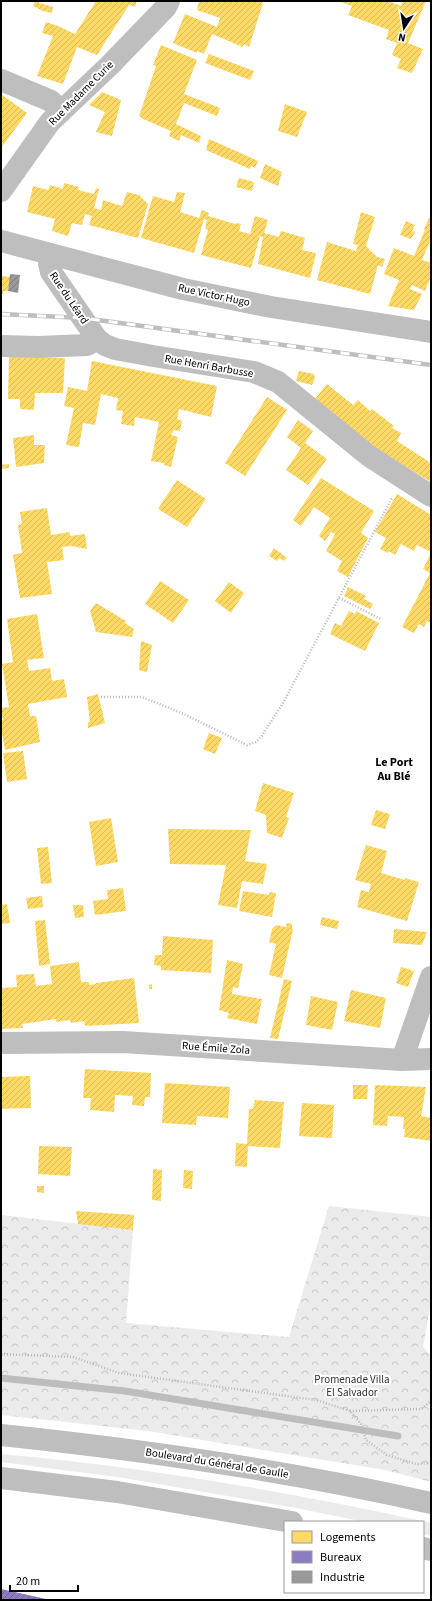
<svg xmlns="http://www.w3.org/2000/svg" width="432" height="1601" font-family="'Source Sans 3',sans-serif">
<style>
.grass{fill:#ebebeb}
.forest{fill:url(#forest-crowns)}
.homes{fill:url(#homes-hatch)}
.offices{fill:url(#offices-hatch)}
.industry{fill:url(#industry-hatch)}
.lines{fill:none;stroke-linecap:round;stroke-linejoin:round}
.stream{stroke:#bdbdbd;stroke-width:7}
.path{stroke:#b9b9b9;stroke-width:2.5;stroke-dasharray:1 2;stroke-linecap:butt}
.minor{stroke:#bebebe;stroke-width:22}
.major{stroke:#bebebe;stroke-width:22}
.rail-casing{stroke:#bebebe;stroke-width:4.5}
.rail{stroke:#fff;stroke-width:3;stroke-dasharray:9;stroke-linecap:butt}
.labels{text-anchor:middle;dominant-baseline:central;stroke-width:4;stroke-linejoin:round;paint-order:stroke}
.street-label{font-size:11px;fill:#000;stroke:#fff}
.park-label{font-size:11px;fill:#313131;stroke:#fff}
.neighbourhood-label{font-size:12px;font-weight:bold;fill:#000;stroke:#fff}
</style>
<defs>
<pattern id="forest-crowns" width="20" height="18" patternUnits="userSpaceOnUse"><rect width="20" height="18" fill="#ebebeb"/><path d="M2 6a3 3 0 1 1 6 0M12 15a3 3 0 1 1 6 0" fill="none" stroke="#c8c8c8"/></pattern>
<pattern id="homes-hatch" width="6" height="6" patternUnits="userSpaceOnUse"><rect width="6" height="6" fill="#ffd966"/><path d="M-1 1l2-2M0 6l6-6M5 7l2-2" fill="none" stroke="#d9b857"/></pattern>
<pattern id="offices-hatch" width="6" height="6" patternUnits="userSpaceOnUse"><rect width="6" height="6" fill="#8e7cc3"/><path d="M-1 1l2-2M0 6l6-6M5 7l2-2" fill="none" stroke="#72639c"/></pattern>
<pattern id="industry-hatch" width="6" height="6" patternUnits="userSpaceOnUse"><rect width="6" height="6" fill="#999"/><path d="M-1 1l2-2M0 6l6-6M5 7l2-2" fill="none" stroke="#7a7a7a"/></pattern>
</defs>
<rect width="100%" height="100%" fill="#fff"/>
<!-- grass -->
<path class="grass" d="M1,1454C146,1467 289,1492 431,1523V1536L423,1534V1522H365L301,1509L124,1478L1,1462Z"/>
<!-- forest -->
<path class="forest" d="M329,1206L431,1217V1303L423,1347L431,1356V1482L385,1470L148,1431L1,1415V1215L133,1230L126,1323L289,1337Z"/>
<!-- homes -->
<path class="homes" d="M35,1H40L39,3L53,7L52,13L43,11L33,6Z
M96,1H137L135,7L129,5L97,55L77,47L63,84L37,76L53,36L42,33L46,22L58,26L75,34Z
M199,1H258L263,3L249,47L244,44L243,47L212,34L204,54L197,51V53L173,43L185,14L217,27L220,18L197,10Z
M338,1H388L401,6L403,1H426L408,43L423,49L412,73L397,68L401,59L392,55L397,43L386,39L389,30L348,15L352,6Z
M161,45L197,60L184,94L220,108L217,116L184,103L176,124L201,136L199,143L181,135L179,141L169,136L171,131L143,119L139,116L156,66L153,65Z
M209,54L254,71L250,80L205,63Z
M102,92L121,100L112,136L96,132L105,112L89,105Z
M1,94L27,113L1,148Z
M285,104L307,112L297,137L278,131Z
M209,139L258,161L255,168L251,166L250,169L206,150Z
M265,164L282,172L278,186L260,178Z
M239,178L254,182L252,191L236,187Z
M64,183L79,187L78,190L94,194L96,188L99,189L94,208L101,210L103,200L122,206L127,192L139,195L148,204L138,238L89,225L92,216L85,214L82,225L72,223L68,236L52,231L55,219L27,212L33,186L48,190L50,185L63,189Z
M177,192L185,193L180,212L199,218L202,210L209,213L208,216L235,224L236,223L241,224L239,231L250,234L255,216L268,220L264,233L279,237L281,231L305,238L302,250L316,253L310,278L258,264L263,237L260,236L251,268L201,255L208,230L205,229L207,220L204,219L194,253L141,238L153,196L174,202Z
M361,212L375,217L366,246L377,257L385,259L382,267L378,265L370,294L317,280L327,242L356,251L358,245L353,244Z
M429,218L431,219V239L422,260L431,263V277L425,291L412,285L410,289L422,294L414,310L388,306L399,280L384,274L394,248L414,256L425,230L424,229Z
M406,221L415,225L412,231L415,232L411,239L400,235Z
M1,276L10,277L8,291H3V294H1Z
M9,357L65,358L63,393H35L34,410L20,409V399H8Z
M92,361L217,386L211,417L179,409L177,419L182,421L180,431L174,430L171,435L178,437L171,467L164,465V463L151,461L159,422L135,417L134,426L121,424L123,411L116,410L118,398L101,394L95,425L83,423L79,447L66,445L74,408L64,406L68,387L87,391Z
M299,371L314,374L315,378L312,385L296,381Z
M327,384L353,405L358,400L370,411L372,409L394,426L392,428L401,433L397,441L431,463V482L378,450L315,399Z
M267,397L287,410L245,476L225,463Z
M298,420L313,431L305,443L327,459L308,485L286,470L301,448L287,437Z
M34,435V445H45L44,463L16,467L13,438Z
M9,464V468L1,469V465Z
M321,478L374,511L361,533L368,538L348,577L337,571L342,561L326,551L335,534L331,532L325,541L319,536L330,518L314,507L301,526L293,520Z
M177,480L206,499L187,527L158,509Z
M397,494L431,515V552L417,545L414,551L401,544L395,555L389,551L388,553L380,549L386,538L375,532Z
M47,508L51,535L70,532V536L85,534L87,549L71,546L62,547L64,560L47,562L52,594L20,598L13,555L22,553L18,525L22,524L20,512Z
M274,548L287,558L284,561L279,558L277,561L269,556Z
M431,553V623L427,621L424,627L419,624L414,633L402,627L430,573L423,569Z
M160,581L189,600L173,623L145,604Z
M229,582L244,593L231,613L215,601Z
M348,587L366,596L364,599L373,604L370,609L344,596Z
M96,603L126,621L125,623L134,629L132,637L96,632L90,611Z
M349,611L355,614L356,611L379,623L365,651L330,634L335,623L341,626Z
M37,614L44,658L27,660L29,671L50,668L52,681L64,679L67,697L28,704L30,716H36L40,742L5,750L1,727V720H3L1,708L9,707L2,664L13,662L7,619Z
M141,641L152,645L147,672L139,670Z
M98,694L105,723L88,728V722H90L87,697Z
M209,733L222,738L215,754L203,749Z
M23,751L27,779L7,782L3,753Z
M263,783L294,793L286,817L289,818L282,838L267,833L266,815L255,811Z
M376,810L390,814L385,829L371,825Z
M111,818L118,862L96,866L89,822Z
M168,829L251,830L245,861L267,864L263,884L242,881L237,908L218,905L226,865L170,864Z
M366,845L387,851L381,873L405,880V878L419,882L407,921L357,907L361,890L369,892L371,884L355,880Z
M48,847L52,883L41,884L37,848Z
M123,888L126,911L95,915L93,901L108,899L107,890Z
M243,891L269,895L270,892L276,893L272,917L239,911Z
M42,896L43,907L28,909L26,898Z
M7,904L10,923L1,924V905Z
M73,905H83L84,917L75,918Z
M322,917L339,921L337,929L320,925Z
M45,920L50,964L39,966L35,921Z
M287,923L292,924V928L293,929L282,978L269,975L276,944L269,942L272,929L276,925L286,927Z
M394,929L427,932L422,945L393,943Z
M163,936L213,940L211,973L161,970V966L154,965L155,955H162Z
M227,960L243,964L238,988L233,987L232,994L262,999L257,1024L227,1018L229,1013L219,1010Z
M79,962L81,982H89V985L96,984V983L134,978L139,1023L85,1026L84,1021L71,1023L70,1020L56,1022V1019L22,1024L23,1028L1,1029V988L17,987L16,975L34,974L36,986L52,984L50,966Z
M401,967L414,971L408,987L396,983Z
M284,979L292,981L278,1039L270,1038Z
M152,984V989H149V985Z
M351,990L386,998L380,1028L344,1021Z
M311,996L338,1002L332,1030L306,1025Z
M85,1069L151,1073L150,1097H145L144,1106L132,1105L133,1096L115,1095L114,1112L90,1110L91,1098H83Z
M30,1076L31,1108L1,1109V1077Z
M165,1083L230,1087L228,1118L197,1116L196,1125L162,1123Z
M353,1085H368L367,1099H353Z
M375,1085L426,1087L421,1116L431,1118V1141L404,1137L405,1129H403L404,1117L388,1116L387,1126L373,1125Z
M255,1100L284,1102L280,1148L248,1146L247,1167L235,1166L236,1143L247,1144L249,1109H253Z
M302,1103L334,1105L332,1138L299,1136Z
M39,1146L72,1147L70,1176L38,1174Z
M153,1169L162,1170L161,1201L152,1200Z
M184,1170L193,1171L192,1189L183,1188Z
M37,1186H44V1193L37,1192Z
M76,1211L134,1215L133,1230L78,1224Z"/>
<!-- offices -->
<path class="offices" d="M1,1589L46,1599V1600H1Z"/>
<!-- industry -->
<path class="industry" d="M10,274L20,275L18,293L8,291Z"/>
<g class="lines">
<!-- stream -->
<path class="stream" d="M1,1378L125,1391L398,1436"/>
<!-- path -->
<path class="path" d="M339,598L381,619
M101,697H142L184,714L247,745L256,742L261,737L283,703L392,498
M1,1354L73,1357L119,1373L316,1400L350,1411L361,1424L366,1440L387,1455L416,1464L431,1463
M350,1411L421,1409L431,1401"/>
<!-- minor -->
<path class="minor" d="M1,80L51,101L61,112
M1,191L50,122L110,65L166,7L169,1
M1,241L183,289L271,307L431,332
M51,254L49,263L51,272L97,339L105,345L115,349L153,356L254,372L278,382L369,456L431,496
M1,346L38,347L87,345L97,339
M1,1043L123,1042L402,1060L431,1059
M402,1060L431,977"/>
<!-- major -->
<path class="major" d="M1,1435C145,1450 290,1471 431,1503
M1,1478L117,1492L292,1522
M423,1548L431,1550"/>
<defs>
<path id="rail" d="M1,314L83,318L431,365"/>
</defs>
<!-- rail casing -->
<use href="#rail" class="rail-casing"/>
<!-- rail -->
<use href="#rail" class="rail"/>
</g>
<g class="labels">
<!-- street labels -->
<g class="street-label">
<text transform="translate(81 93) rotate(-45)">Rue Madame Curie</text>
<text transform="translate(214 295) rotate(12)">Rue Victor Hugo</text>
<text transform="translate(69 298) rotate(56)">Rue du Léard</text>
<text transform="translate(209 366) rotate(10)">Rue Henri Barbusse</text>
<text transform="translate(216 1048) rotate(4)">Rue Émile Zola</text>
<text transform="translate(217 1463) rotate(9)">Boulevard du Général de Gaulle</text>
</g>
<!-- park labels -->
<g class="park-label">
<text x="352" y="1379">Promenade Villa<tspan x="352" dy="13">El Salvador</tspan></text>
</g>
<!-- neighbourhood labels -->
<g class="neighbourhood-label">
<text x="394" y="762">Le Port<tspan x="394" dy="14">Au Blé</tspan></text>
</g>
</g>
<!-- border -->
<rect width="432" height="1601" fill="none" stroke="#000000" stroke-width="4"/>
<!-- legend -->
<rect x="284" y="1521" width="140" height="72" fill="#ffffff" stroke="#999999"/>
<rect x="292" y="1531" width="20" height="12" fill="#ffd966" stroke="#999999"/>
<text x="320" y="1541" font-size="12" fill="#000000">Logements</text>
<rect x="292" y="1551" width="20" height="12" fill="#8e7cc3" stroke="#999999"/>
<text x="320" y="1561" font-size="12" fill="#000000">Bureaux</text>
<rect x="292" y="1571" width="20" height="12" fill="#999999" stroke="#999999"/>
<text x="320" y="1581" font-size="12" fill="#000000">Industrie</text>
<!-- north arrow -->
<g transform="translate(404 28) rotate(192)" stroke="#ffffff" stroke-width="3" paint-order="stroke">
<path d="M0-3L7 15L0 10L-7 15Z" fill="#000000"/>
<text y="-6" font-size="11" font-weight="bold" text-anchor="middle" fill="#000000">N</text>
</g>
<!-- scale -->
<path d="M10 1585v6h68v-6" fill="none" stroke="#000000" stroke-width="2"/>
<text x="16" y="1585" font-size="12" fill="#000000" stroke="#ffffff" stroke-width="3" paint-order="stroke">20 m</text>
</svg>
